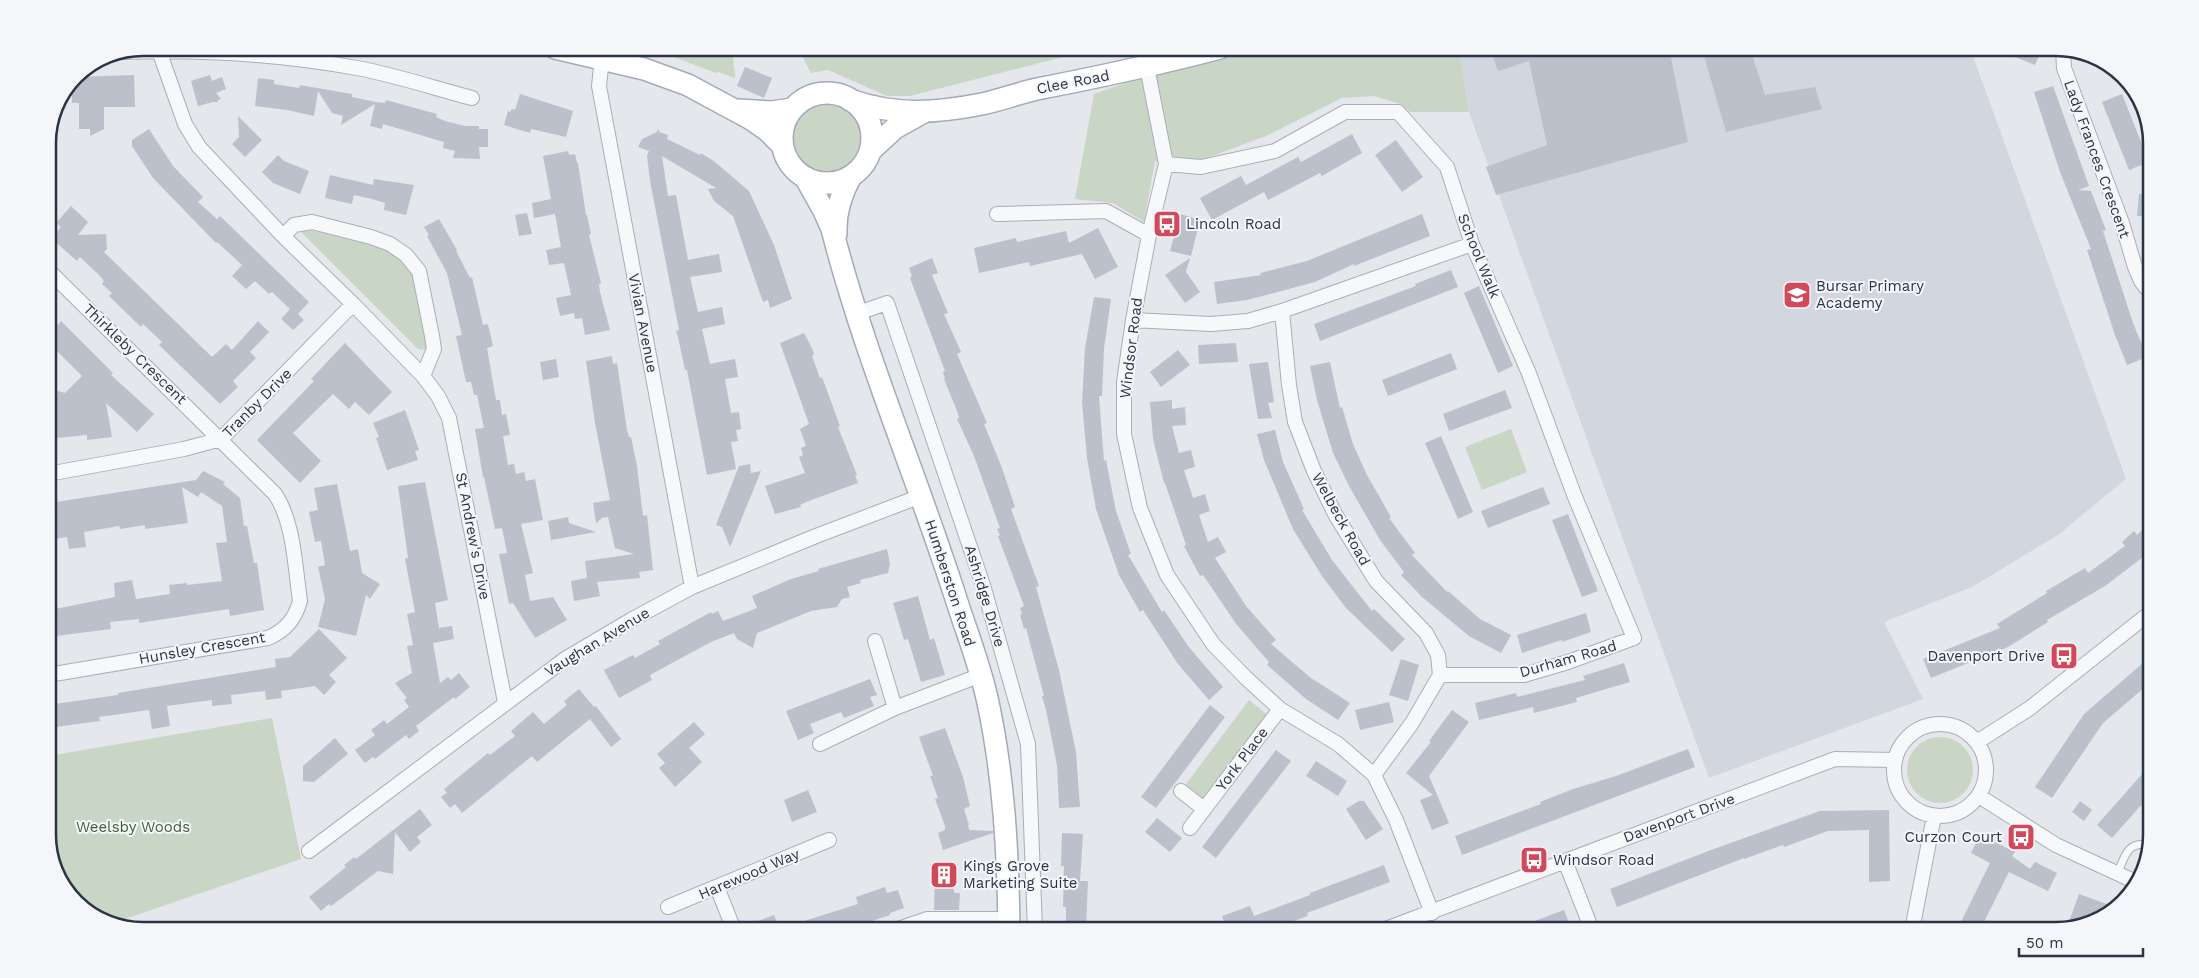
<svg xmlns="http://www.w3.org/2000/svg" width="2199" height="978" font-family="'Work Sans',sans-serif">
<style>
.built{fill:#d2d6de}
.green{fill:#c9d6c5}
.building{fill:#bbc0ca}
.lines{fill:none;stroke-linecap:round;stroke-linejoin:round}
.lane-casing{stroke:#a9aeb7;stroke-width:9}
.street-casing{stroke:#a9aeb7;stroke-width:16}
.primary-casing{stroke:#a3abb8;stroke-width:24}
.lane{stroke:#f7f8fa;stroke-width:7}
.street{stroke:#f7f8fa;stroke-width:14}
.primary{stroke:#fff;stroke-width:21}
.labels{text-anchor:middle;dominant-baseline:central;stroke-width:4;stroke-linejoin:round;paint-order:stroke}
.street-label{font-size:15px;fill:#2b3445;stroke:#f4f6f9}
.poi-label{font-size:15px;fill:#2b3445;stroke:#f4f6f9;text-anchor:start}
.park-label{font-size:15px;fill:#3f6138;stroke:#f4f6f9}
.rim{fill:none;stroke:#2b3445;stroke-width:2.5}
</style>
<rect width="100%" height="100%" fill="#e4e7ec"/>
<!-- built -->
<path class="built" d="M1459,48H1970L2126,479L2058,535L1972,587L1884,622L1923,699L1709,778L1469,112Z"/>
<!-- green -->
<path class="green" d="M633,48H732L735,78L718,72L716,73L671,56Z
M798,48H1098L910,96H887L828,70L811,73Z
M1254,48H1459L1469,112H1410L1400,104L1374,96L1342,98L1266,136L1199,161H1155L1144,222L1113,203L1075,199L1094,94L1159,71Z
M791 138a36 36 0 1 1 72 0a36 36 0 1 1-72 0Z
M305,229C327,235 394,247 406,263C421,283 424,320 430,345L427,350L418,349L301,232Z
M1511,429L1527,472L1482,490L1465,447Z
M1249,700L1269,716L1204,803L1184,787Z
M272,718L301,859L110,924L67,893L48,842V756Z
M1907 770a33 33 0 1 1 66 0a33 33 0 1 1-66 0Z"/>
<!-- building -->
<path class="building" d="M1490,48H1669L1688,142L1496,195L1486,167L1547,145L1529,61L1498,71Z
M1735,48H1750L1765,95L1815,87L1822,109L1726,132L1704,56Z
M1992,48H2042L2035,65Z
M745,67L772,78L764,98L737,86Z
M134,75L135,107H104V129L90,136V129H79V103H72V96H66L75,77Z
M210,75L212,81L222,77L226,89L216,93L221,99L218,100V102H213L198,106L191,81Z
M258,78L274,80V84L299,88L300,85L352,94V97L376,102L385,103L386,100L437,114L436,117L445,121L465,126H479V129H488V147H479L480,159L453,158L455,151L443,148L444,142L383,124L382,129L370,126L375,104L341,125L343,116L332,113L318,91L314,116L287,110L255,106Z
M2053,86L2089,186L2078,190L2091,191L2106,230L2103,231L2133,323L2147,357L2127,365L2115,335L2087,250L2091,249L2060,172L2034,92Z
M520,94L573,111L566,137L531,129L530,133L504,125L508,111L510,112L512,109L515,110Z
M2122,94L2149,162L2129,170L2102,102Z
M238,116L262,140L245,157L232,144L239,137Z
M658,128L659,132L668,135L667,139L700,155L701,153L715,162L749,191L774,245L792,299L770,308L768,300L763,302L733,216L714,201L708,189L716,188L662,156L668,196L676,195L688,260L719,254L722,272L690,277L698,312L722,307L725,324L702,329L710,364L735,359L738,377L725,379L731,413L739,412L741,429L736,430L738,441L731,442L736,469L707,475L687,370H685L678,337L676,331L679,330L650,181L647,156L649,151L638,147L642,139L657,132Z
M149,129L173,166L203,197L198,202L217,219L220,216L309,302L298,314L304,320L293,330L281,319L290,309L272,292L269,294L255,281L246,289L232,276L242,265L217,242L216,243L153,178L132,146V140Z
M1352,134L1362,153L1322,176L1320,173L1268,200L1264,192L1212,220L1200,198L1241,176L1246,185L1298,157L1301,162Z
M1396,140L1423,177L1402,192L1375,155Z
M568,151L569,155L575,154L577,163H578L586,215H587L591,234L589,235L601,283L599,284L600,292L610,330L585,335L582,318L575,319L574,313L560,316L556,298L571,295L564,263L549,265L546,250L561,247L555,214L534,218L532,203L551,199L543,156Z
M278,155L284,161L309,171L300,194L273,183L262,172Z
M330,175L373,185L374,179L414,185L406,215L384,210L385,203L372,199L354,195L352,204L325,198Z
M2139,194L2151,195V216H2137Z
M71,206L88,222L78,235L106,234L107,249L104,252L212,357L226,344L232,350L258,321L269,332L250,352L256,358L233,381L238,387L220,404L159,345L162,342L143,324L141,327L109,296L112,293L102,284L104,281L100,276L80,257L77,261L51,238L61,227L56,223Z
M527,213L532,234L519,236L515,215Z
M1180,214L1200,220L1191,256L1170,251Z
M1422,214L1430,236L1354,266V264L1315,282L1247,300L1217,304L1214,282L1261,275L1260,273L1307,261Z
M439,219L457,250L456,251L470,278L472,277L483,325L488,324L493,346L487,348L496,400H500L502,415L506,414L510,435L503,436L508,465L514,464L516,474L524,472L526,481L535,479L543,520L521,524L533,573L525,575L530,601L553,597L567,620L535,638L513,603L509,604L499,554L507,553L502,528L495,529L484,477H483L475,429L484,428L477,395H474L471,382H466L456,336L462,335L447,273L427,236L429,235L424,227Z
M1098,228L1118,267L1095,279L1082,254L1030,266L1029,262L979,273L974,248L1016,238L1017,242L1066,231L1069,243Z
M932,258L938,273L932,275L948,313L944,314L961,352L957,354L987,423L984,424L1002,468L1015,507L1011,509L1039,586L1036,587L1059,670L1076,752L1080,807L1059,808L1057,765L1046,710L1042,696H1044L1026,628L1024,629L1020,615L1022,614L1020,608L1024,606L998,536L1000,535L997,529L1000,528L974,456L957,419L959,418L957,411L944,379H945L943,372L945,371L910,278L912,276L909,268Z
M1190,258L1186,272L1200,292L1185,303L1165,275Z
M1451,270L1458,287L1320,341L1314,324L1416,286L1415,284Z
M1479,286L1513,366L1498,373L1464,293Z
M1094,297L1111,299L1104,348L1102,396H1099L1104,461L1106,460L1116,511L1131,554L1128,555L1162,612L1164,610L1188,646L1223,687L1209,700L1178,664L1143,610L1140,612L1119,575L1096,509L1087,458L1082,402L1085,348Z
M48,316L58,325L61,321L113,373L111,375L154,414L137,432L106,403L112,437L87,440V435L48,439V388L65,393L82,376L48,342Z
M804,333L812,348L814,354L812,356L820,378L822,377L840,426L838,427L857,475H855L858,483L806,502L800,505L801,507L775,514L765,486L805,473L799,457L803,455L801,448L806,446L800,429L809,424L780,343Z
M345,343L392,392L369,415L355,402L349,409L333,394L293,433L321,461L300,483L257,440L314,381L311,379Z
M1236,343L1238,362L1199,364L1198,345Z
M1178,350L1190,365L1161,387L1150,372Z
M1451,353L1457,369L1388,396L1382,380Z
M612,356L613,364L617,363L627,430L629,437H631L637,466L643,516L647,515L653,570L639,572L640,578L597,582L600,596L574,601L571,581L587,578L585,561L634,554L615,548L608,517L602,518L596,523L593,503L610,500L595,423L586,361Z
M556,359L559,377L543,380L540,362Z
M1268,362L1274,402L1268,403L1272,418L1258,419L1249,364Z
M1330,362L1340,408L1342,407L1353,444L1367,475L1391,517L1389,518L1415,553L1412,555L1447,592L1448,591L1480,619L1511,635L1501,653L1469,636L1422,597L1401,575L1404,572L1380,540L1349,486L1333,453L1317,400L1310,366Z
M1505,390L1512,408L1449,431L1443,414Z
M1172,400V409L1185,407L1186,425L1172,426L1179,453L1191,450L1195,467L1184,470L1193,498L1205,494L1210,511L1199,515L1208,542L1218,537L1226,552L1215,558L1246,606L1276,640L1271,644L1311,678L1350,703L1338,720L1306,699L1267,665L1269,662L1237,625L1203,575L1200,576L1184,546L1186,545L1165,483H1164L1153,439L1150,402Z
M405,410L419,450L415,451L418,460L387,470L376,438L379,437L373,423Z
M1275,430L1283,462L1304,509L1302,510L1332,560L1372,611L1374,609L1405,639L1392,652L1346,608L1322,576L1293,529L1264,460L1257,434Z
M1441,436L1473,512L1458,519L1425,443Z
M750,464L751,473L761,471L730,547L722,527L716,525L739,466Z
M203,471L225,482L223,484L240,498L244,526H247L254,563H257L264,610L230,616L229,609L139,623V619L110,622L111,629L48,637V613H50V610L115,597L114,583L132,580L136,599L170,594L169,585L187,583V585L222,581L216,543L227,542L222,506L201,492L198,497L182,487L188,523L145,529V525L120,529L119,526L84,532L86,547L69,549L67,537L48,540V506L50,505V503L196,480Z
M425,482L448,600L435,603L439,628L452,626L454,639L433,643L440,683L448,677L451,680L459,673L470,687L455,699L454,697L416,726L419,731L409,739L406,735L375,759L373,757L365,763L355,750L375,735L371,730L384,720L387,724L409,707L404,700L407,698L395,683L412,673L407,646L413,645L407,614L415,612L405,559L408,558L398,486Z
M337,484L350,551L358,549L362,573L380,584L370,599L366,595L356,636L318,627L325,599L318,567L325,565L321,541L315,542L309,512L318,510L314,488Z
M1543,487L1550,504L1488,528L1481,511Z
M1568,514L1598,591L1582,597L1552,520Z
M568,517L569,523L596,532L551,540L548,521Z
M2151,522V551L2105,586L2047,620L2048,622L2008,647L1931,678L1923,659L2000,628L1997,624L2047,593L2046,591L2085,568L2088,573L2125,546L2122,542L2134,531L2137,535Z
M887,549L890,564L888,573L860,580L861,583L847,587L850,597L842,599L837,607L811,611L757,633L753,648L737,639L734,633L711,642L650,675L652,680L619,698L604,670L633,655L635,658L660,644L658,641L711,612L712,614L718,611L723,621L757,608L752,596L791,579L819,571L818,569Z
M918,596L930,640L934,638L945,675L921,682L908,639L904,640L893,603Z
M1586,613L1591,632L1562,642V640L1522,653L1517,635Z
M319,629L347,658L329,675L336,682L324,695L315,686L281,691L282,698L266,700L265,691L231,695L232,704L212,706V700L167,706L170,726L152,729L149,710L99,717L100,721L48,728V705L118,695V693L276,667L275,659L290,657Z
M2151,656V682L2103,723L2052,798L2035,787L2084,714Z
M1401,659L1419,665L1408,701L1389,695Z
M1624,663L1630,682L1576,698L1577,702L1534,713L1533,707L1479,720L1475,703L1516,693L1517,697L1585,680L1583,676Z
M870,679L877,695L870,697L874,706L844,718L841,712L810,724L814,733L798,740L786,711Z
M579,689L594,707L596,706L621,739L611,747L590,719L537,762L532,756L462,813L455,804L450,808L441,797L447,793L444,789L488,753L490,755L515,736L511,731L533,712L544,724L567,705L564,701Z
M1389,702L1394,722L1360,730L1355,710Z
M1210,705L1225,717L1156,808L1141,797Z
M1452,710L1469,722L1429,776L1449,823L1432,830L1420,800L1433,795L1406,773L1431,742L1429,741Z
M694,722L705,734L689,748L702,762L675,787L659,768L665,763L657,754Z
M945,728L963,777L970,806L964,809L969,825H968L969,830L993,831V833L943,850L938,833L945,830V826L935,799L938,798L930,776H933L919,737Z
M335,738L348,754L314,782L303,781V766Z
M1688,749L1695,767L1462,855L1455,836L1541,804L1540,802L1573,789L1616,776Z
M1276,750L1291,761L1216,858L1202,847Z
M1316,761L1347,781L1338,796L1306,776Z
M2151,764V794L2112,838L2097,825Z
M808,790L817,812L792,822L784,800Z
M1359,801H1364L1383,829L1366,840L1346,809Z
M2080,801L2092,810L2084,821L2072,812Z
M420,809L432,825L417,837L421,842L410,852L395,832L393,874L378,871L331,906L329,904L321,911L309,897L346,867L344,865L354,857L356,859Z
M1889,810L1890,881L1869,882V830L1828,831L1784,847L1783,845L1744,859V858L1617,907L1610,889L1711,850L1820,811Z
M1157,818L1182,838L1170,852L1145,832Z
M1062,833L1083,834L1080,881H1088L1086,930H1066V907H1063L1064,866H1061Z
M1980,835L2015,852L2012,856L2030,869L2035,862L2057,873L2048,891L2009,872L1980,930H1957L1990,863L1971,853Z
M953,864L954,893H960L959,910H934L935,865Z
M1384,865L1390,882L1307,913L1308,916L1268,930H1227L1222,916L1250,906L1254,916L1310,895V893Z
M885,887L887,893L898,890L904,908L890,913V915L844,930H782V928L858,904L856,897Z
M2079,894L2115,907L2109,914L2067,927Z
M1564,910L1571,928L1564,930H1513V929Z
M774,915L780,930H743L742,927Z"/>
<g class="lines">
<defs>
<path id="lane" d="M2117,875C2124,858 2128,839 2149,846"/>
<path id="street" d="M158,48L185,124L199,147L283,236L353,304L423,376L438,396L449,418L505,702
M2063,49L2064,68L2122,223L2135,267L2141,281L2151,294
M121,52C200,49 279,54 357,68C395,75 434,88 472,98
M602,58L599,86L692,587
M1147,67L1166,164L1149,235L1133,320L1124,382V434L1140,508L1167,575L1213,644L1246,678L1280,709L1338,744L1374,775L1396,820L1432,913
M1166,164L1201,167L1275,151L1345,112H1398L1447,167L1472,244L1528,371L1575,497L1634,638L1568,662L1524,675H1440L1412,723L1374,775
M997,214L1106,211L1149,235
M283,236L294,225L312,222L371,237L390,244L406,255L419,271L432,336L434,349L423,376
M48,270L275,494C294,522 295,567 300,601C295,619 286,630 268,638L48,675
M1282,311L1289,385L1295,422L1314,471L1335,514L1376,581L1426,633L1438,655L1440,675
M858,313L887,303L983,585L1028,744L1035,930
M1133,320L1211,324L1248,321L1282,311L1472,244
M48,474L184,449L221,439L353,304
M875,641L895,708
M1894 770a46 46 0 1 1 92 0a46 46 0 1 1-92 0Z
M1977,742L2030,708L2151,612
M820,744L895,708L981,675
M1181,791L1204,809
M1979,796L2056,845L2136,882
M1190,828L1280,709
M309,851L565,659L631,620L692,587L816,536L921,496
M1565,861L1592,930
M717,887L734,930
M668,907L829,840
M895,930L927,919H1009
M1383,930L1835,759L1895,760
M1912,930L1934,816"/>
<path id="primary" d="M555,48L644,69L688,85L751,119L768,131L782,145
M782 138a45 45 0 1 1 90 0a45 45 0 1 1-90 0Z
M850,100C895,116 936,113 982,104C1001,100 1019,93 1037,89C1099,77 1159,64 1220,48
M738,110L772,112L792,109
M870,151L895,128L922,113
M805,177L824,211L832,229C865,358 919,481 959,608C969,638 980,667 987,698C1004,775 1008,852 1009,930
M836,234C835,213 841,194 851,176"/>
</defs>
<!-- lane casing -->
<use href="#lane" class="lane-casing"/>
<!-- street casing -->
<use href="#street" class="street-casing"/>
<!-- primary casing -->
<use href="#primary" class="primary-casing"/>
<!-- lane -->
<use href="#lane" class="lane"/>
<!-- street -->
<use href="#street" class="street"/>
<!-- primary -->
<use href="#primary" class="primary"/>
</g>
<!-- icons -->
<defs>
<symbol id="bus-square" viewBox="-11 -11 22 22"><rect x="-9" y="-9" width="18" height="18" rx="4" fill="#d1495b" stroke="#f4f6f9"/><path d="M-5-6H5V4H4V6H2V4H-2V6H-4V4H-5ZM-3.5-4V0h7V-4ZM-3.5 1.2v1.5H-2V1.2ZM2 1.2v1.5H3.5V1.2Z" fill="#fff"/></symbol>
<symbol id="school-square" viewBox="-11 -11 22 22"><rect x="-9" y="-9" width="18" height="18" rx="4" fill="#d1495b" stroke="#f4f6f9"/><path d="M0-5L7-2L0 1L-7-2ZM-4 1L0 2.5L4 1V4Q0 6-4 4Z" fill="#fff"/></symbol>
<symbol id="building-square" viewBox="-11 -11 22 22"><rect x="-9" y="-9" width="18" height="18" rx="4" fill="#d1495b" stroke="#f4f6f9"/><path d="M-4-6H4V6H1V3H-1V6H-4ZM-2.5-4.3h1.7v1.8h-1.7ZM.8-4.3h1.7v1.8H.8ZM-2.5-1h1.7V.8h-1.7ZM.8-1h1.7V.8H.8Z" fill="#fff"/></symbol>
</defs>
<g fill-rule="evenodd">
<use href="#bus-square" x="1151" y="208" width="32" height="32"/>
<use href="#school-square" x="1781" y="279" width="32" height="32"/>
<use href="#bus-square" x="2048" y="640" width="32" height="32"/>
<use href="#bus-square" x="2005" y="821" width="32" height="32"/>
<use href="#bus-square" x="1518" y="844" width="32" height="32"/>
<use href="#building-square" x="928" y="859" width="32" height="32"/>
</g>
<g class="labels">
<!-- street labels -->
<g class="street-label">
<text transform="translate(1073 82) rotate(-11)">Clee Road</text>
<text transform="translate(2097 159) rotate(70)">Lady Frances Crescent</text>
<text transform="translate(1479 256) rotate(68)">School Walk</text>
<text transform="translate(643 323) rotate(79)">Vivian Avenue</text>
<text transform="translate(1131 348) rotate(-83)">Windsor Road</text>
<text transform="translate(135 354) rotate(44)">Thirkleby Crescent</text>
<text transform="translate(257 403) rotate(-45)">Tranby Drive</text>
<text transform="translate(1341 519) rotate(61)">Welbeck Road</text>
<text transform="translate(473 536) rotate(79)">St Andrew's Drive</text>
<text transform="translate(950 583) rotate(72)">Humberston Road</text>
<text transform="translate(985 596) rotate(73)">Ashridge Drive</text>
<text transform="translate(597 642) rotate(-31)">Vaughan Avenue</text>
<text transform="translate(202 648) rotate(-10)">Hunsley Crescent</text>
<text transform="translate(1568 659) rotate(-16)">Durham Road</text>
<text transform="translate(1242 759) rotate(-53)">York Place</text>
<text transform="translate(1679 818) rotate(-20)">Davenport Drive</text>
<text transform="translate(749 874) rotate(-23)">Harewood Way</text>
</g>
<!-- poi labels -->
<g class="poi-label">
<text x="1186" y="224">Lincoln Road</text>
<text x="1816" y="286">Bursar Primary<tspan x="1816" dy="17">Academy</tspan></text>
<text x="2045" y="656" text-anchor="end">Davenport Drive</text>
<text x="2002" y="837" text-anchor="end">Curzon Court</text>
<text x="1553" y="860">Windsor Road</text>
<text x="963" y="866">Kings Grove<tspan x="963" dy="17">Marketing Suite</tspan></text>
</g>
<!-- park labels -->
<g class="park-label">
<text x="133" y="827">Weelsby Woods</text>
</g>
</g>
<!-- crop -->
<path d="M0 0H2199V978H0ZM143 56H2056A87 87 0 0 1 2143 143V835A87 87 0 0 1 2056 922H143A87 87 0 0 1 56 835V143A87 87 0 0 1 143 56Z" fill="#f4f6f9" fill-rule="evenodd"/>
<path class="rim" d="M143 56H2056A87 87 0 0 1 2143 143V835A87 87 0 0 1 2056 922H143A87 87 0 0 1 56 835V143A87 87 0 0 1 143 56Z"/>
<!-- scale -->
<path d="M2019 948v8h124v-8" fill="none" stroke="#2b3445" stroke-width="2.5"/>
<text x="2026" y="948" font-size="15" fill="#2b3445" stroke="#f4f6f9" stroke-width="4" paint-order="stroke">50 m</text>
</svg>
